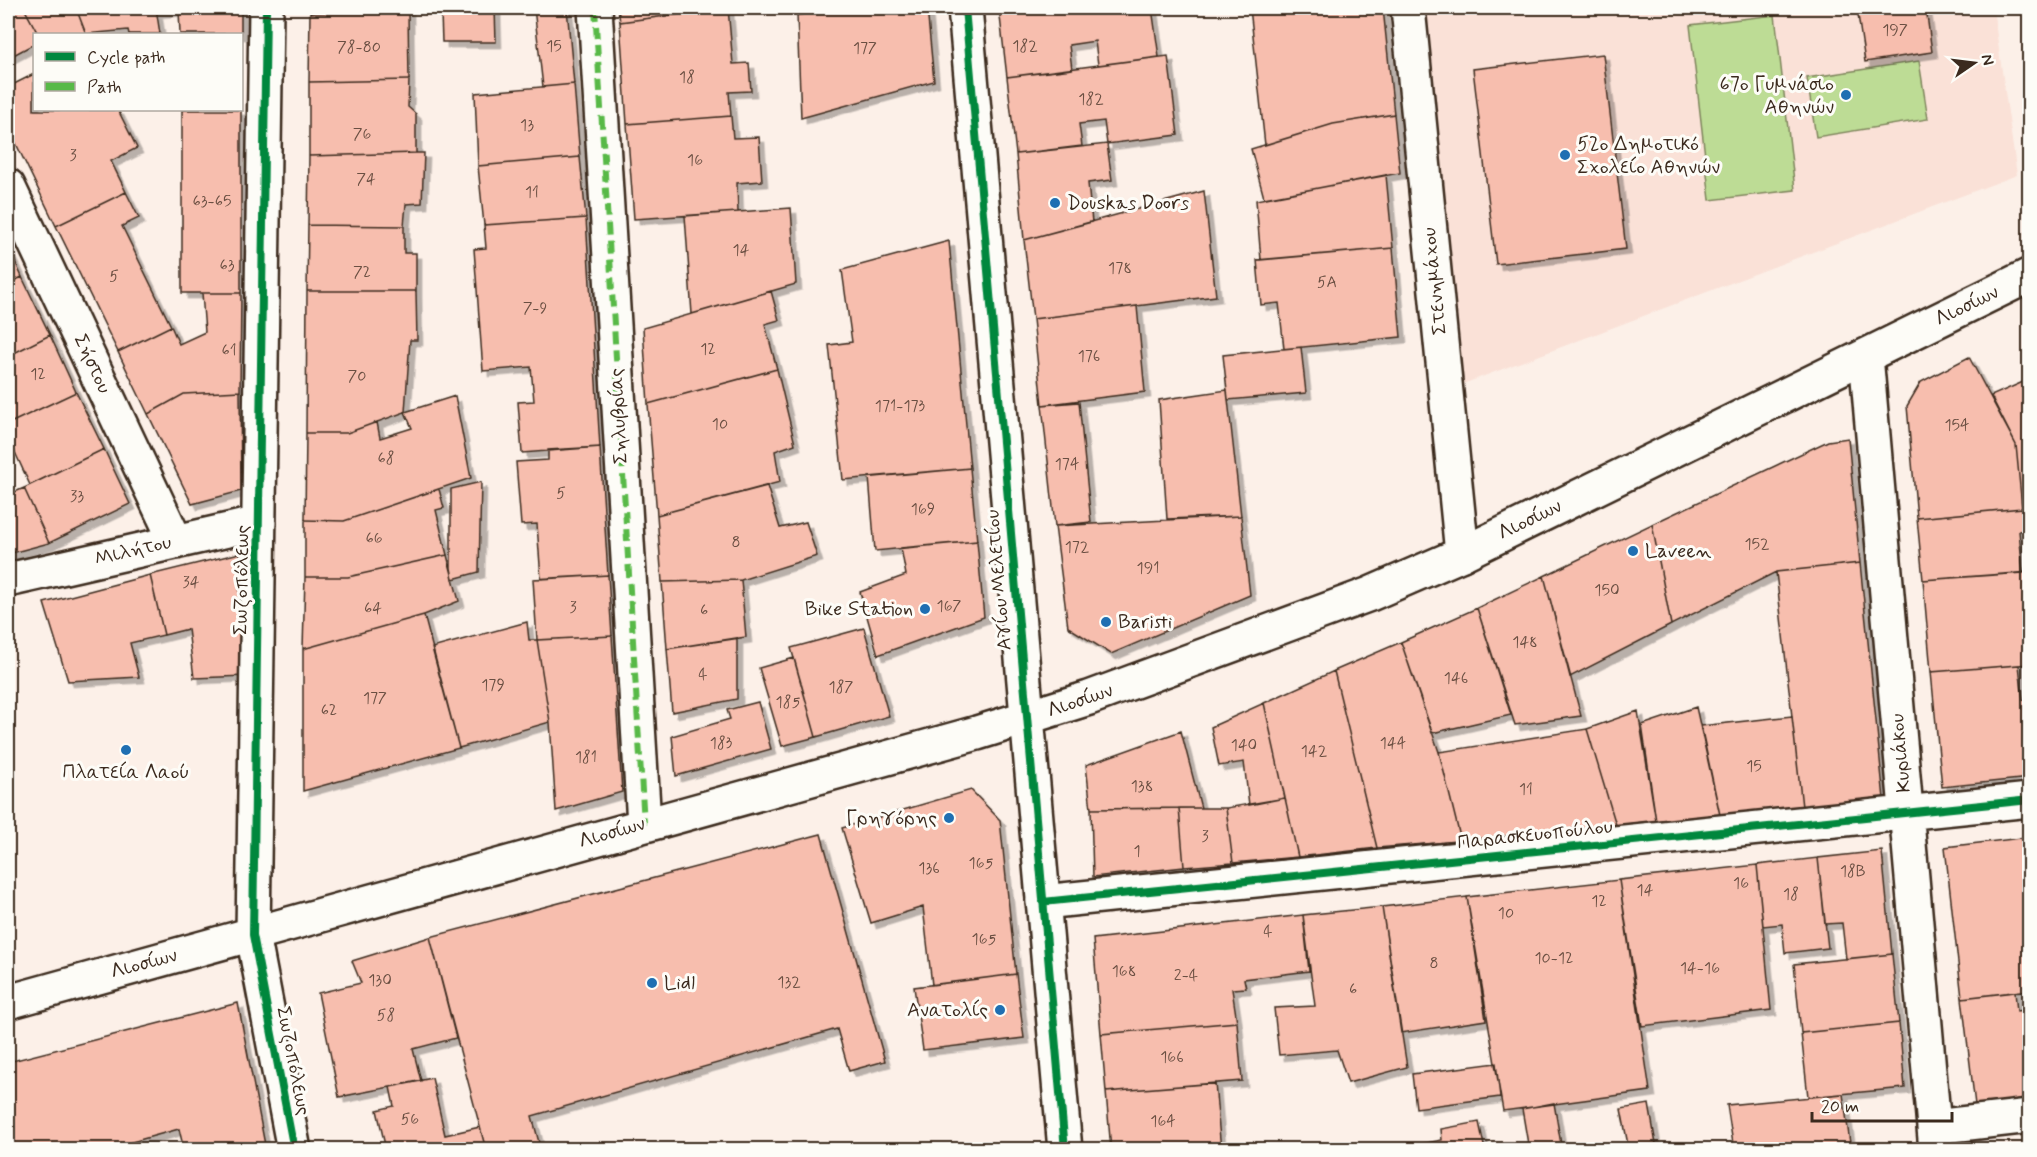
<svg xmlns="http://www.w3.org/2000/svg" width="2037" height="1157" font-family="Mynerve,sans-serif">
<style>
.built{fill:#fae1d7}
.green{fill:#bddc95;stroke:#7c835a;stroke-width:1.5}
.building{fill:#f7beae;stroke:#3b2a1e;stroke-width:1.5;filter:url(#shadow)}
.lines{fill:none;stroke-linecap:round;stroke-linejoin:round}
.street-casing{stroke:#3b2a1e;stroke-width:38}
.secondary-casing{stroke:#3b2a1e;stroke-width:38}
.street{stroke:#fdfcf7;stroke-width:33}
.secondary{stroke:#fdfcf7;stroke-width:33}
.quiet{stroke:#58b947;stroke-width:6;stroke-dasharray:12 6;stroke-linecap:butt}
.cycleway-casing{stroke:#fdfcf7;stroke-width:11}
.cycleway{stroke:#00873e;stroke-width:8}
.poi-dot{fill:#1f6fb2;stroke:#fdfcf7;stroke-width:2}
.labels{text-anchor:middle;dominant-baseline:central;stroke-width:6;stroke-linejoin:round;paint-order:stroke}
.number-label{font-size:16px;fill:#6a4f42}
.poi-label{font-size:20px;fill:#3b2a1e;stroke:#fdfcf7;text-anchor:start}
.street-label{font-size:20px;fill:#3b2a1e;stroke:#fdfcf7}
</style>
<defs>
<filter id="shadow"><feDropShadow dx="5.5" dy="5.5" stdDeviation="0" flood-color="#0004"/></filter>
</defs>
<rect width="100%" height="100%" fill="#fcf0e8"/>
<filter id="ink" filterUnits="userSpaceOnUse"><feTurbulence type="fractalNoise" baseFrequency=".0167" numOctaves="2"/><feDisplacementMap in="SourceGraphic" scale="12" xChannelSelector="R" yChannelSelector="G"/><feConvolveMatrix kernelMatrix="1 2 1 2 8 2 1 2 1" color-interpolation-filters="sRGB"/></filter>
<g filter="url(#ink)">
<!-- built -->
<path class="built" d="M1422,8H1993L2017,175L1463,384Z"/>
<!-- green -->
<path class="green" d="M1775,15L1795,190L1710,200L1690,25Z
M1919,61L1928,119L1816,137L1807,78Z"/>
<!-- building -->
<path class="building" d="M8,8H24L38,34H34V44L8,58Z
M24,8H76L86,34H38Z
M76,8H156L160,34H129L128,30L86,34Z
M156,8H241V34H180L179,10L156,12Z
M310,8H408V11L310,13Z
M441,8H473V10L441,13Z
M495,8L496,42H442L441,13Z
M534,8H567L574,84L543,87Z
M618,8H726L620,22Z
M728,8L733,64L749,63L751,91L729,92L731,116L627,124L620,22Z
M829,8H927L934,81L801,118L797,15L830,11Z
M999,8H1152L1159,57L1098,65L1095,41L1069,45L1072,69L1007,77Z
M1250,8H1383L1394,114L1333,124L1265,145Z
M1857,8H1926L1932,52L1865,62Z
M408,11L409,80L309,82L310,13Z
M1603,54L1626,249L1496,264L1473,69Z
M1168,56L1178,135L1107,144L1104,121L1079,124L1082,146L1016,154L1007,77Z
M34,74V110H118L137,148L111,161L126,192L56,226L8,127V87Z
M409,80L408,107L416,114V153L309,156V82Z
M574,84L580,157L478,166L475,93Z
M182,110H241V293H182Z
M1394,114L1400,173L1264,198L1251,149L1333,124Z
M731,116L733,138L759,137L762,181L737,183L738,212L634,219L627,124Z
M1107,144L1112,180L1088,183L1092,222L1024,240L1016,154Z
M416,153H424L422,203L406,204L404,226L308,225L309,156Z
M580,157L586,218L484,225L478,166Z
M1386,175L1393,248L1261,260L1256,200Z
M1204,191L1216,296L1033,319L1024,240Z
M126,192L139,218L122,226L171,326L118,352L56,226Z
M791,208L796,284L692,314L685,216Z
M586,218L600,447L522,453L518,402L534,401L531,367L483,371L474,249L486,248L484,225Z
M308,225L404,226V253H416V291H307Z
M949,241L970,468L843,480L829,345L852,342L842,270Z
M8,246L22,277L8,284Z
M1393,248L1401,337L1284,349L1279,303L1261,305L1257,260Z
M22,277L50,335L8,356V284Z
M307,291H416L417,340H410L405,412L347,433H306Z
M771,291L779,320L765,324L777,369L648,404L643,328Z
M202,293H241L240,391L184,394L148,414L118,352L171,326L179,344L205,332Z
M1137,306L1145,392L1042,405L1033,319Z
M50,335L76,392L8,424V356Z
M1301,347L1306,393L1228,400L1223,355Z
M1969,357L2016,445L2022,508L1917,518L1907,406L1921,382Z
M777,369L795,444L775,451L780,482L657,515L648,404Z
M2030,379V530L2019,531L2023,573L1923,580L1917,518L2022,508L2016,445L1991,396Z
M1227,390L1241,516L1167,519L1159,400Z
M240,391L241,491L192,504L148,414L184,394Z
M76,392L104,449L30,485L8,437V424Z
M455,396L471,478L344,521L305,520L306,433H347L377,422L380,438L412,428L405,412Z
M1079,402L1091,522L1055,526L1042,405Z
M1848,438L1860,563L1776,572L1671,625L1652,524L1828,441Z
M600,447L608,575L541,579L537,524L521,525L516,462L548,460V450Z
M104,449L130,504L49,543L24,488Z
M970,468L977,541L875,551L869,477Z
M481,482L479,572L453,579L451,568V489Z
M767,486L780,528L806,522L817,556L741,580L662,582L657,515Z
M24,488L49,543L8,554V495Z
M439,489L444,508L436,510L447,555L348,577H305V520L344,521Z
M1241,516L1250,595L1111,654L1068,627L1055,526Z
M1652,524L1671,625L1570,677L1544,576Z
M977,541L984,617L878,655L860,592L906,575L901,548Z
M248,551L247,676L194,678L188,629L164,635L150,575Z
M447,555L459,601L424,615L303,649L305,577H348Z
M1860,563L1884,799L1802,807L1776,572Z
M2030,572V664L1931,672L1923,580Z
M150,575L164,635L130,643L139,677L68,681L44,603Z
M608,575L612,636L537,640L533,579Z
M1544,576L1581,716L1515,725L1477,608Z
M741,580L746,637L667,649L662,582Z
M1477,608L1511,715L1432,733L1401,642Z
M424,615L459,748L303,791V649Z
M527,622L529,640H537L550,722L459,748L432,648Z
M864,628L889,716L816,737L791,648Z
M612,636L622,792L556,811L550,722L537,640Z
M737,638V699L672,712L667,649Z
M1401,642L1439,752L1461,841L1377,848L1334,671Z
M794,658L816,737L782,746L759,668Z
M2019,665L2023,700L2030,699V778L1942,787L1931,672Z
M1334,671L1377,848L1298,857L1264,703Z
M758,702L771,749L676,776L672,736L730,719L727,710Z
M1264,703L1285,798L1249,805L1244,762L1219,766L1211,727Z
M1696,707L1720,815L1656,821L1642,725Z
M1638,711L1656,821L1616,825L1587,729Z
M1792,716L1802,807L1720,815L1701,726Z
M1587,729L1616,825L1461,841L1439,752Z
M1181,731L1201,808L1091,809L1086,765Z
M971,790L1000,820L1016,974L932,985L923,907L871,923L842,828Z
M1285,798L1298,857L1233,863L1226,808Z
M1179,808L1184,867L1093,877L1091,809Z
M1179,808H1226L1233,863L1184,867Z
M821,834L885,1061L849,1071L837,1029L532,1116L541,1150H486L430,937Z
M2030,837V990L1962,998L1945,847Z
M1882,851L1892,954L1846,959L1842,923L1825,924L1818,858Z
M1818,858L1828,948L1785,953L1782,924L1763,926L1757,865Z
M1757,865L1771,1010L1642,1026L1619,880Z
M1619,880L1650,1091L1503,1111L1467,897Z
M1467,897L1486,1020L1401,1033L1382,907Z
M1382,907L1407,1067L1348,1083L1337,1050L1279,1055L1274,1008L1315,1006L1303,915Z
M1303,915L1309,971L1244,979L1246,988L1232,989L1237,1022L1101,1034L1093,939Z
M430,937L456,1038L413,1049L421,1081L339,1097L318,993L361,983L352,961Z
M1892,954L1899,1023L1801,1033L1794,964Z
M1016,974L1024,1038L923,1050L914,987Z
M2015,992L2017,1011L2030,1009V1098L1975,1105L1962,998Z
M238,1003L266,1150H184L179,1129L103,1150H8V1062Z
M1237,1022L1242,1081L1106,1092L1101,1034Z
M1899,1023L1905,1088L1808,1097L1801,1033Z
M1496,1063L1500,1097L1416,1108L1412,1074Z
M432,1078L445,1135L480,1127L486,1150H386L377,1110L394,1106L390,1087Z
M1215,1083L1221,1150H1111L1106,1092Z
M1843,1094L1851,1150H1734L1727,1105Z
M1554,1103L1562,1150H1529L1522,1109Z
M1649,1104L1657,1150H1629L1621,1109Z
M1479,1122L1485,1150H1417L1416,1145L1442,1140L1441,1129Z"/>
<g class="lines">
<defs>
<path id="street" d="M266,8L253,935L294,1150
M595,8L644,824
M1408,8L1462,554
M8,186L176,542
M1866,356L1936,1150
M8,580L259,523
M1043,902L2030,800
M1934,1127L2030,1116"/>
<path id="secondary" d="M965,8L1065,1150
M8,1002L977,733L1089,698L1370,594L1462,554L2030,275"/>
</defs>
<!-- street casing -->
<use href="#street" class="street-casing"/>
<!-- secondary casing -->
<use href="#secondary" class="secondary-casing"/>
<!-- street -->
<use href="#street" class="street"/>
<!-- secondary -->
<use href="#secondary" class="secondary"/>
<!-- quiet -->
<path class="quiet" d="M595,8L644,824"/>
<defs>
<path id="cycleway" d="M266,8L253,935L294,1150
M965,8L1065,1150
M1043,902L2030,800"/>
</defs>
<!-- cycleway casing -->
<use href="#cycleway" class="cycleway-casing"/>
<!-- cycleway -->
<use href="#cycleway" class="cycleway"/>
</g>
</g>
<!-- markers -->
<g class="poi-dot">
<circle cx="1846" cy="95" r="6"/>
<circle cx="1565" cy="155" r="6"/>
<circle cx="1055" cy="203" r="6"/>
<circle cx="1633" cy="551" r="6"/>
<circle cx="925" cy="609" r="6"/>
<circle cx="1106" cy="622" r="6"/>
<circle cx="126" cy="750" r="6"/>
<circle cx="949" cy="818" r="6"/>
<circle cx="652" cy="983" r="6"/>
<circle cx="1000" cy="1010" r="6"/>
</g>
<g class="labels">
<!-- number labels -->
<g class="number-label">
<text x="1895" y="30">197</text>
<text x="554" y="46">15</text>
<text x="1025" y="46">182</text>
<text x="359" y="47">78-80</text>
<text x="865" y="48">177</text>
<text x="687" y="77">18</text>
<text x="1091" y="99">182</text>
<text x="527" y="125">13</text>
<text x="362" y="134">76</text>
<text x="73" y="155">3</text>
<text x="695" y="160">16</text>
<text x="366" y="179">74</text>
<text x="532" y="192">11</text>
<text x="212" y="201">63-65</text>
<text x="741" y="250">14</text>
<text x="227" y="265">63</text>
<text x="1120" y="268">178</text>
<text x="362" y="272">72</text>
<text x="114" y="276">5</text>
<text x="1327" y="282">5Α</text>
<text x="535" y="308">7-9</text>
<text x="708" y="349">12</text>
<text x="229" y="350">61</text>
<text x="1089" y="356">176</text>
<text x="38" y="374">12</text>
<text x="357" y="376">70</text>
<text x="900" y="406">171-173</text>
<text x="720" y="424">10</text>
<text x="1957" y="425">154</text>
<text x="386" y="458">68</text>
<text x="1067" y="464">174</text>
<text x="561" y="493">5</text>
<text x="77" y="496">33</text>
<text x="923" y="509">169</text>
<text x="374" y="538">66</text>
<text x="736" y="542">8</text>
<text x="1757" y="544">152</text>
<text x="1077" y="547">172</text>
<text x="1148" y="568">191</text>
<text x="191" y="582">34</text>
<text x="1607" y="590">150</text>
<text x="949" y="606">167</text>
<text x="573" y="607">3</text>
<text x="373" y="608">64</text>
<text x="704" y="610">6</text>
<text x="1525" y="642">148</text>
<text x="703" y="674">4</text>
<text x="1456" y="678">146</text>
<text x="493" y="685">179</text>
<text x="841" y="687">187</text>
<text x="375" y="698">177</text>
<text x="788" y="702">185</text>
<text x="329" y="710">62</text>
<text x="721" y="743">183</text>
<text x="1393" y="743">144</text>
<text x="1244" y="745">140</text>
<text x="1314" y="751">142</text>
<text x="586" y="757">181</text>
<text x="1754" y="766">15</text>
<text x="1142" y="786">138</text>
<text x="1526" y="789">11</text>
<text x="1205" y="836">3</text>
<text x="1137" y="851">1</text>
<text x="981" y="863">165</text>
<text x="929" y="868">136</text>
<text x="1853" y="871">18Β</text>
<text x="1741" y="883">16</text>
<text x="1645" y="890">14</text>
<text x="1791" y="894">18</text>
<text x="1599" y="901">12</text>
<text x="1506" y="913">10</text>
<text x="1268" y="931">4</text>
<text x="984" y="939">165</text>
<text x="1554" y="958">10-12</text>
<text x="1434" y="963">8</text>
<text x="1700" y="968">14-16</text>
<text x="1124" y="971">168</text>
<text x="1186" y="975">2-4</text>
<text x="380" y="980">130</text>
<text x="789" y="982">132</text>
<text x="1353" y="989">6</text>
<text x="386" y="1015">58</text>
<text x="1172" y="1057">166</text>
<text x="410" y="1119">56</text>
<text x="1163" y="1121">164</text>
</g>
<!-- poi labels -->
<g class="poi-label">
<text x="1834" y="84" text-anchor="end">67ο Γυμνάσιο<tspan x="1834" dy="23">Αθηνών</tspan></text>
<text x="1577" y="144">52ο Δημοτικό<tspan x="1577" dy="23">Σχολείο Αθηνών</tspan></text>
<text x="1067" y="203">Douskas Doors</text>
<text x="1645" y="551">Laveen</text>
<text x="913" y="609" text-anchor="end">Bike Station</text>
<text x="1118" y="622">Baristi</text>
<text x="126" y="772" text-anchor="middle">Πλατεία Λαού</text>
<text x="937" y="818" text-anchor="end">Γρηγόρης</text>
<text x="664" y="983">Lidl</text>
<text x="988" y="1010" text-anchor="end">Ανατολίς</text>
</g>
<!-- street labels -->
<g class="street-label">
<text transform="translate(1435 281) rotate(-96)">Στενημάχου</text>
<text transform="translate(1967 306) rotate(-26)">Λιοσίων</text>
<text transform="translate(92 364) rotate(65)">Σήστου</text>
<text transform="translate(619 416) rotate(-93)">Σηλυβρίας</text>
<text transform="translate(1530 520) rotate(-26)">Λιοσίων</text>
<text transform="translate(133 551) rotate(-13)">Μιλήτου</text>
<text transform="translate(242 580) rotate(-89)">Σωζοπόλεως</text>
<text transform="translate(999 580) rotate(-95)">Αγίου Μελετίου</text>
<text transform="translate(1080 701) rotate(-19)">Λιοσίων</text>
<text transform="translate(1901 753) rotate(-95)">Κυριάκου</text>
<text transform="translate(612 833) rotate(-16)">Λιοσίων</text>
<text transform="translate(1535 835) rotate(-6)">Παρασκευοπούλου</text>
<text transform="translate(144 964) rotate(-15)">Λιοσίων</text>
<text transform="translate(293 1061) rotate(79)">Σωζοπόλεως</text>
</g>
</g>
<!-- margin -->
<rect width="2037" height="1157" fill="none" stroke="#fdfcf7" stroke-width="30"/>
<rect x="15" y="15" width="2007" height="1127" fill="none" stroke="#3b2a1e" stroke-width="2" filter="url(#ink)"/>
<!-- legend -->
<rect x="33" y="33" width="210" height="78" fill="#fdfcf7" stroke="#afa8a0" stroke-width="1.5"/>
<rect x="45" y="52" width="30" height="9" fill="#00873e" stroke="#afa8a0" stroke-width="1.5"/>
<text x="87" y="63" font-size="18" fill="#3b2a1e">Cycle path</text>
<rect x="45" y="82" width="30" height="9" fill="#58b947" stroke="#afa8a0" stroke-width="1.5"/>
<text x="87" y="93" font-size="18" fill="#3b2a1e">Path</text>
<!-- north arrow -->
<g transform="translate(1974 63) rotate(76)" stroke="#fdfcf7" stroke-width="4.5" paint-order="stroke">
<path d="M0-4.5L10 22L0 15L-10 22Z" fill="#3b2a1e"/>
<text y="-9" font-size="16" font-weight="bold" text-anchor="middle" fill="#3b2a1e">N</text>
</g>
<!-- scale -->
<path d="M1812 1112v9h140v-9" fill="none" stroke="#3b2a1e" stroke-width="3"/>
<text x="1821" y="1112" font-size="18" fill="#3b2a1e" stroke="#fdfcf7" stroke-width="4.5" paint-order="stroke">20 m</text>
</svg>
